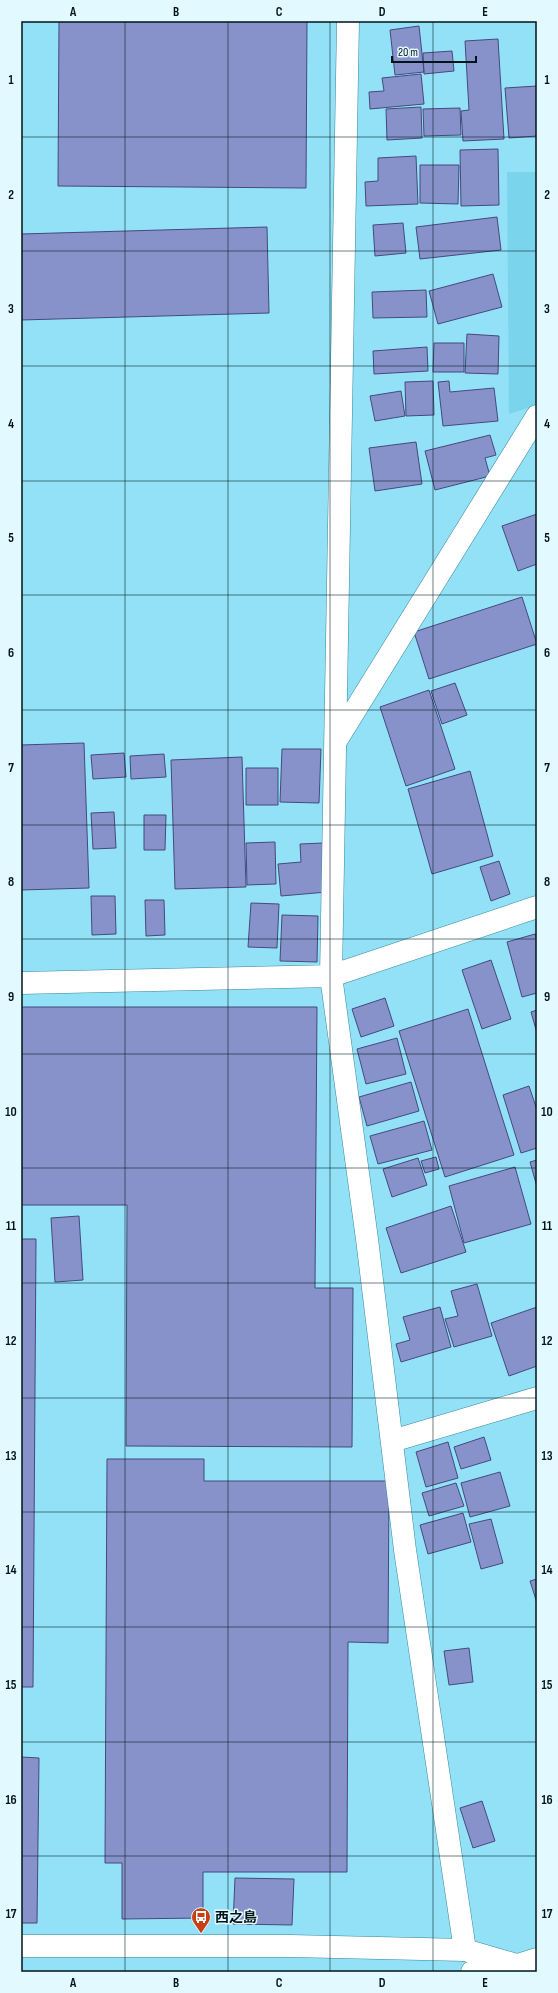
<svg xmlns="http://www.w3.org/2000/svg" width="558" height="1993" font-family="'Sofia Sans Condensed','Noto Sans JP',sans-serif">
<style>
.built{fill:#7ad5ec}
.building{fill:#8892ca;stroke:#434a7c}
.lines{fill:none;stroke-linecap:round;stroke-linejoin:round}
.street-casing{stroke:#37889c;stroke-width:23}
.secondary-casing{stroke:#37889c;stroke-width:23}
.highway-casing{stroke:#37889c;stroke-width:23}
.street{stroke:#fff;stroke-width:22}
.secondary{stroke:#fff;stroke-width:22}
.highway{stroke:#fff;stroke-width:22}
.grid{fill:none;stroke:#00151a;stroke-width:1;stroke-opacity:0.55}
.labels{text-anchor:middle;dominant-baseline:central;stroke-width:3;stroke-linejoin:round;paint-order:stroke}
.poi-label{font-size:14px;font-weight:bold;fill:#00151a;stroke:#e2f9ff;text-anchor:start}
.neatline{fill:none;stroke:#00151a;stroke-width:1.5}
.grid-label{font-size:13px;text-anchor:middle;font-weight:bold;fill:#00151a}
</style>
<rect width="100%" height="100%" fill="#92e1f6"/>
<!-- built -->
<path class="built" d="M507,172H537V405L509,414Z"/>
<!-- building -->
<path class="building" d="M59,21H307L306,188L58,186Z
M419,26L424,72L395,75L390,30Z
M498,39L504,139L463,141L461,111L469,110L465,41Z
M452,51L454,71L424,74L423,53Z
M421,74L424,104L370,109L369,92L384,91L382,78Z
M537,86V136L509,138L505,88Z
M421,107L422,138L387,140L386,109Z
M460,108L461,135L424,136L423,109Z
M498,149L499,205L461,206L460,150Z
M416,156L418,204L366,206L365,182L378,181V158Z
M420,165H459L458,204L420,203Z
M497,217L501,250L420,259L416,227Z
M403,223L406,253L375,256L373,225Z
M267,227L269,313L21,320V234Z
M493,274L502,307L438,324L429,291Z
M426,290L427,317L373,318L372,292Z
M467,334L499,336L498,374L465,373Z
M434,343H464V372H433Z
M427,347L428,371L374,374L373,351Z
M433,381L434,415L406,416L405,382Z
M449,381L450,392L494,388L498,421L443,426L438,382Z
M401,391L405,416L375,421L370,396Z
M490,435L496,455L485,458L490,476L435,490L425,451Z
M416,442L422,484L375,491L369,448Z
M537,514V564L518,571L502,526Z
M522,597L537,644L429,679L414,632Z
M455,683L467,715L442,724L431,691Z
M429,690L455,769L406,786L380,707Z
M84,743L89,888L21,890V745Z
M282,749H321L319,803L280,802Z
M124,753L126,777L93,779L91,755Z
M164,754L166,777L131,779L130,756Z
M242,757L246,887L175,889L171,760Z
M246,768H278V805H246Z
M470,771L493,856L432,874L408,789Z
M114,812L116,848L93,849L91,813Z
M144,815H166L165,850H144Z
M275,842L276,884L247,885L246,843Z
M323,843L327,892L281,896L278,864L301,862L300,844Z
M499,861L510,894L491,901L480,867Z
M91,896H115L116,934L92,935Z
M145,900H164L165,935L146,936Z
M251,903L279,904L277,948L248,947Z
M282,915L318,916L317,962L280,961Z
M535,934L537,940V993L522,997L507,942Z
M491,960L511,1019L482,1029L462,970Z
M385,998L394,1026L361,1037L352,1009Z
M21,1007H317L315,1288H353L352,1447L126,1446L127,1205H21Z
M468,1009L514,1155L445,1177L399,1031Z
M537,1010V1033L531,1012Z
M397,1038L406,1074L366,1084L357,1049Z
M411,1082L419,1111L367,1126L359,1097Z
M529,1086L537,1110V1148L521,1153L503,1095Z
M424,1121L432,1150L378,1164L370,1136Z
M436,1157L439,1169L425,1173L421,1161Z
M418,1158L427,1185L392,1197L383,1169Z
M537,1160V1187L530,1162Z
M515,1167L531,1224L464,1243L449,1186Z
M451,1206L466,1252L401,1273L386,1228Z
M79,1216L83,1280L55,1282L51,1218Z
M21,1239H36L33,1687H21Z
M477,1284L492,1336L454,1347L445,1319L458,1316L451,1291Z
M440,1307L451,1347L401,1362L396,1344L410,1340L403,1317Z
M537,1307V1366L509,1376L491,1323Z
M484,1437L491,1460L461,1469L454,1447Z
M448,1442L458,1478L426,1487L416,1452Z
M107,1459H204V1481H389L388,1643L348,1642L347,1872H203V1918L122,1919V1863H105Z
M500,1472L510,1506L470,1517L461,1483Z
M456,1483L464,1506L429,1516L422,1493Z
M463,1513L471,1542L428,1554L420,1525Z
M491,1519L503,1563L481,1569L469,1524Z
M537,1579V1603L530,1581Z
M469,1648L473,1682L449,1685L444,1651Z
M21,1757L39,1758L37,1923H21Z
M482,1801L495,1841L473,1848L460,1808Z
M235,1878L294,1879L292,1925L233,1924Z"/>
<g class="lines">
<defs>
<path id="street" d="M348,21L331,976L367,1239L405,1550L465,1950
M336,741L537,416
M21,983L331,976L537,907
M392,1441L537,1398"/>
<path id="secondary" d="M21,1946H291L465,1950L537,1971"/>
<path id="highway" d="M472,1972L487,1965H518L537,1959"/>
</defs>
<!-- street casing -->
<use href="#street" class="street-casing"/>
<!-- secondary casing -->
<use href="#secondary" class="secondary-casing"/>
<!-- highway casing -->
<use href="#highway" class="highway-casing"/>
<!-- street -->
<use href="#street" class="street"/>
<!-- secondary -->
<use href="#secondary" class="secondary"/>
<!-- highway -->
<use href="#highway" class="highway"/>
</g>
<!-- grid -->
<path class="grid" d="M125,21V1972M228,21V1972M330,21V1972M433,21V1972M21,137H537M21,251H537M21,366H537M21,481H537M21,595H537M21,710H537M21,825H537M21,939H537M21,1054H537M21,1168H537M21,1283H537M21,1398H537M21,1512H537M21,1627H537M21,1742H537M21,1856H537"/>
<!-- icons -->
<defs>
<symbol id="bus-pin" viewBox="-11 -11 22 30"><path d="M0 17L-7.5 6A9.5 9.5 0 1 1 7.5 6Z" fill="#c73f14" stroke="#e2f9ff"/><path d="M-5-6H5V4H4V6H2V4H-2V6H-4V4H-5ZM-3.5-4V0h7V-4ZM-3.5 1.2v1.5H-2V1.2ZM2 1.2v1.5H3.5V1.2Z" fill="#fff"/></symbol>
</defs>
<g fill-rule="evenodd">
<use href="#bus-pin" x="190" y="1906" width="22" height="30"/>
</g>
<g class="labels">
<!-- poi labels -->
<g class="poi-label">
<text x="215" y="1917">西之島</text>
</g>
</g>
<!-- border -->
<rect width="558" height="1993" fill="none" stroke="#e2f9ff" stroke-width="44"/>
<!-- scale -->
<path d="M392 56v6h84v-6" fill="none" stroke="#00151a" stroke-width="2"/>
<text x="398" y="56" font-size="12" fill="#00151a" stroke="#e2f9ff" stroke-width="3" paint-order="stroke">20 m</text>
<rect x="22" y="22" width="514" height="1949" class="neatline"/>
<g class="grid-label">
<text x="73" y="16">A</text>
<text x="176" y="16">B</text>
<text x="279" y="16">C</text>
<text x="382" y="16">D</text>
<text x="485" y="16">E</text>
<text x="11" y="84">1</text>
<text x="547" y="84">1</text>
<text x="11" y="199">2</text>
<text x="547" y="199">2</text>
<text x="11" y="313">3</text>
<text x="547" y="313">3</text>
<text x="11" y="428">4</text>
<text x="547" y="428">4</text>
<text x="11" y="542">5</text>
<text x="547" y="542">5</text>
<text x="11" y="657">6</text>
<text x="547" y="657">6</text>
<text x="11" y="772">7</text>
<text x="547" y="772">7</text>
<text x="11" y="886">8</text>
<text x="547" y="886">8</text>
<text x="11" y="1001">9</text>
<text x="547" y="1001">9</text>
<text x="11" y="1116">10</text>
<text x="547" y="1116">10</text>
<text x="11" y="1230">11</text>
<text x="547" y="1230">11</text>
<text x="11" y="1345">12</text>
<text x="547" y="1345">12</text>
<text x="11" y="1460">13</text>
<text x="547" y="1460">13</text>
<text x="11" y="1574">14</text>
<text x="547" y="1574">14</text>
<text x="11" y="1689">15</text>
<text x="547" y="1689">15</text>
<text x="11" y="1804">16</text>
<text x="547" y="1804">16</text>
<text x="11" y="1918">17</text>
<text x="547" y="1918">17</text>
<text x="73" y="1987">A</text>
<text x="176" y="1987">B</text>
<text x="279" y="1987">C</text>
<text x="382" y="1987">D</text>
<text x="485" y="1987">E</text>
</g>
</svg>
